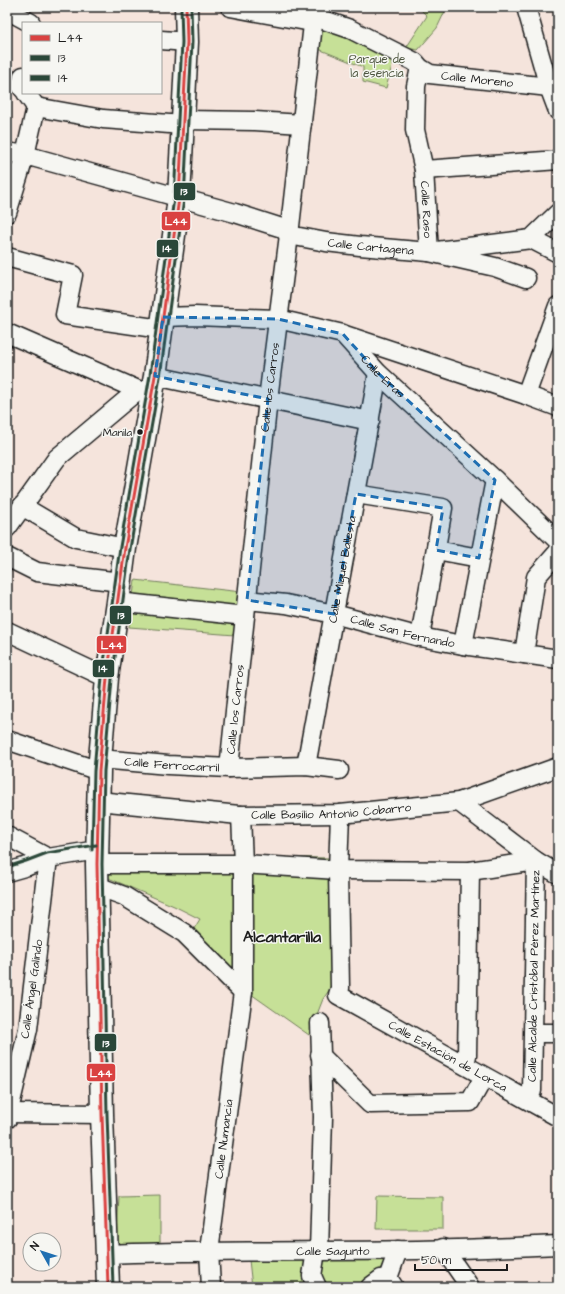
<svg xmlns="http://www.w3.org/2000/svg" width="565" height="1294" font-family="'Architects Daughter',sans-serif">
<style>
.green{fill:#c6e097;stroke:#717e5a}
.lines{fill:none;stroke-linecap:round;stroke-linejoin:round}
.minor-casing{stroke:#1c1c1c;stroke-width:21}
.major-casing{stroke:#1c1c1c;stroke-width:25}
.minor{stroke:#f6f6f2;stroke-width:18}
.major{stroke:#f6f6f2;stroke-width:22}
.bus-1-casing{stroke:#f6f6f2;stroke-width:6}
.bus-2-casing{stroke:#f6f6f2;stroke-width:6}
.bus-3-casing{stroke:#f6f6f2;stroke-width:6}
.bus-1{stroke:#da4241;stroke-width:3}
.bus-2{stroke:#2a4739;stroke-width:3}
.bus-3{stroke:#2a4739;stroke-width:3}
.marked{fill:#1f6fb2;fill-opacity:0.2;stroke:#1f6fb2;stroke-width:3;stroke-dasharray:8 5;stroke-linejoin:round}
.bus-dot{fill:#1c1c1c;stroke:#f6f6f2;stroke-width:1.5}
.labels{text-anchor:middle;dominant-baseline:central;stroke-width:3;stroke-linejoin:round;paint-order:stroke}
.bus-label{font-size:11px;fill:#1c1c1c;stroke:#f6f6f2;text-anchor:end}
.park-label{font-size:12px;fill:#4f5741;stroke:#f6f6f2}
.street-label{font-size:12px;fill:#1c1c1c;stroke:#f6f6f2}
.district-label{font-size:16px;font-weight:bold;fill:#1c1c1c;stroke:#f6f6f2}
.line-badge{stroke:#f6f6f2;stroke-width:1.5}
.badge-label{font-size:11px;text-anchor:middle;font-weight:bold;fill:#fff}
</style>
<rect width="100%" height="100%" fill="#f5e4dc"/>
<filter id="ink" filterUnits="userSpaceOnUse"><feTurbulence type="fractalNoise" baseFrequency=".025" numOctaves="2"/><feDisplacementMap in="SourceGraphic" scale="8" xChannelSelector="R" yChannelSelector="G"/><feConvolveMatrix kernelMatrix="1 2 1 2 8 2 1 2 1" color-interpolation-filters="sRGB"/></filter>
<g filter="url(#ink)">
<!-- green -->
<path class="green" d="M418,7H447L437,28L418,50L406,48L427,16Z
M320,25L394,58L386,88L363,82V67L316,48Z
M135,580L242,592L235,635L129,627Z
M106,855L334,858L332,986L323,999L309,1035L251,994L192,932L200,919L174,906L106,877Z
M160,1195V1250L116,1252L119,1196Z
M377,1196L443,1197V1229H376Z
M387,1256L378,1273L388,1287H252L249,1260Z"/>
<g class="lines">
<defs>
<g id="minor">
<path id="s1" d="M230,7L306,21L315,17L350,29L415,62L420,68L430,74L549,87"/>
<path d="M526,7L549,87L558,111"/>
<path d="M7,10L31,23"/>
<path d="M161,40L187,42"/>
<path id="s2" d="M420,68L416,86L415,130L424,170L429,252L495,267L526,278"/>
<path d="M23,76L21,86L23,89"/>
<path d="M26,93L36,107"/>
<path d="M36,107L103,119L183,125"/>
<path d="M183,120L255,121L302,124"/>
<path id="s3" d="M7,152L25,155L235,213L282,228L289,235L326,242L360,246L429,252L531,239L558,213"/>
<path d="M424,170L558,160"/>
<path d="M7,213L25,155L36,107"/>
<path d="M531,239L558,253"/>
<path d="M7,257L73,275L65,315L161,329"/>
<path id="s4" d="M163,317L195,316L278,319L343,334L378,373L495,480L558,541"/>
<path d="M7,333L138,390L148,392"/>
<path d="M345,335L526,395L558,407"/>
<path d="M155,376L370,421"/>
<path d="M526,395L558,306"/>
<path d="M356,494L443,508L420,637"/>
<path d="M22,506L76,538L125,548"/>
<path d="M7,528L57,458L138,390"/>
<path d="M436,550L479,558"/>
<path d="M7,557L37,572L121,582"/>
<path id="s5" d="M247,600L286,604L334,614L420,637L463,645L558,659"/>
<path d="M118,602L245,616"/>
<path d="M7,631L107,678"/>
<path d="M463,645L495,480"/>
<path d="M524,654L536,577L558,552"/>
<path d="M7,740L99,771"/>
<path id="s6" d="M100,759L168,765L229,768L306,766L339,770"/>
<path id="s7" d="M306,766L378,373"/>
<path id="s8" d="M229,768L268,399L289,235L315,7"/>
<path id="s9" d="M98,801L239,815L340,814L459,802L558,767"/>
<path d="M459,802L536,861L558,874"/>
<path id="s10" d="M340,814L338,870L340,988L338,995L558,1117"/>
<path d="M7,836L48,858L28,1029L7,1119"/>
<path d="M97,864H243L338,870L470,871L536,861L532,1091"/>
<path d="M7,872L28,866L48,858L97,850"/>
<path d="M97,886L124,896L184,933L243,992"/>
<path d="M534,1033H558"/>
<path d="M320,1055L370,1104L470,1102L484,1077"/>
<path d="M467,1056L470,871"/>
<path d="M8,1113L102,1114"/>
<path d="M443,1248L470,1287"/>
<path d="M316,1251L312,1276L317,1287"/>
<path d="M319,1251L323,1117L320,1023"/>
<path id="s11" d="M107,1254C178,1251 248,1252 319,1251C398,1251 479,1249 558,1245"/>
<path id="s12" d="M211,1287L209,1251L243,992V864L241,815"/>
<path d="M370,1287L381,1279L388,1278"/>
<path d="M394,1287L388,1278L398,1250"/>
</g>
<path id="major" d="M108,1287L102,1114L97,864L99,771L107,678L118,602L125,548L155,376L179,198L187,42L186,7"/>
</defs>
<!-- minor casing -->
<use href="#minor" class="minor-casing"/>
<!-- major casing -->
<use href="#major" class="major-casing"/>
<!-- minor -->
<use href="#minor" class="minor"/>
<!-- major -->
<use href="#major" class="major"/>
<defs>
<path id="bus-1" d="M108,1287L102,1114L97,864L99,771L107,678L125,548L155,376L179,198L187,42L186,7"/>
<path id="bus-2" d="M113,1287L107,1114L102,864L104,771L112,679L130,549L160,377L184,199L192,42L191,7"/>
<path id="bus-3" d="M92,850L94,771L102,677L120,547L150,375L174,198L182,42L181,7
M7,867L26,861L47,853L96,845"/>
</defs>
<!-- bus-1 casing -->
<use href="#bus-1" class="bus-1-casing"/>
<!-- bus-2 casing -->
<use href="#bus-2" class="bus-2-casing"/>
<!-- bus-3 casing -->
<use href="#bus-3" class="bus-3-casing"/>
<!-- bus-1 -->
<use href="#bus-1" class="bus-1"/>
<!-- bus-2 -->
<use href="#bus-2" class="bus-2"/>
<!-- bus-3 -->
<use href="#bus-3" class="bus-3"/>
</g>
</g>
<!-- marked area -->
<path class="marked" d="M163,317L278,319L343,334L378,373L495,480L479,558L436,550L443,508L356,494L334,614L247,600L268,399L155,376Z"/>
<!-- markers -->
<circle class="bus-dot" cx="140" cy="432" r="3.5"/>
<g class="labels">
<!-- bus labels -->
<g class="bus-label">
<text x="132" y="432">Manila</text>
</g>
<!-- park labels -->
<g class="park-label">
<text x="377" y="59">Parque de<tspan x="377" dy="14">la esencia</tspan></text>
</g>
<!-- street labels -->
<g class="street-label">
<text stroke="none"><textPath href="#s1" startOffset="264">Calle Moreno</textPath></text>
<text stroke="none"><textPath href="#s2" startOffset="143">Calle Raso</textPath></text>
<text stroke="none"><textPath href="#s3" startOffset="378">Calle Cartagena</textPath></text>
<text stroke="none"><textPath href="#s4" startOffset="240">Calle Eras</textPath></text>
<text stroke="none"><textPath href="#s8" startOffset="383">Calle los Carros</textPath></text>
<text stroke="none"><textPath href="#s7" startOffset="200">Calle Miguel Ballesta</textPath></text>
<text stroke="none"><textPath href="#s5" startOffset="159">Calle San Fernando</textPath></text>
<text stroke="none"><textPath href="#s8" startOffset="59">Calle los Carros</textPath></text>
<text stroke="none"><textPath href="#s6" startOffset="72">Calle Ferrocarril</textPath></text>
<text stroke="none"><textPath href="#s9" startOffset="234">Calle Basilio Antonio Cobarro</textPath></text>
<text transform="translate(534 976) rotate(-89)">Calle Alcalde Cristóbal Pérez Martínez</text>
<text transform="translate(32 989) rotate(-82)">Calle Ángel Galindo</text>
<text stroke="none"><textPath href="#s10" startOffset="307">Calle Estación de Lorca</textPath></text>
<text stroke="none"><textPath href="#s12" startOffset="149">Calle Numancia</textPath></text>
<text stroke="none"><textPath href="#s11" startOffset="226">Calle Sagunto</textPath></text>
</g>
<!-- district labels -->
<g class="district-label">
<text x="282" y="937">Alcantarilla</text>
</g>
</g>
<g class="line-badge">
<rect x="173" y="182" width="23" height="19" rx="4" fill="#2a4739"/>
<rect x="161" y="211" width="30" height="20" rx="4" fill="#da4241"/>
<rect x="156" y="239" width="23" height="19" rx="4" fill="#2a4739"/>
<rect x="109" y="605" width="23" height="20" rx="4" fill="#2a4739"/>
<rect x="96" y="635" width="31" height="19" rx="4" fill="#da4241"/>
<rect x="92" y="659" width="23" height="19" rx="4" fill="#2a4739"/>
<rect x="94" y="1033" width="23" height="19" rx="4" fill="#2a4739"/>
<rect x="86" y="1063" width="30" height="19" rx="4" fill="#da4241"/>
</g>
<g class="badge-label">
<text x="184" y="195">13</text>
<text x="176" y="225">L44</text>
<text x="167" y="252">14</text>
<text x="121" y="619">13</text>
<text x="112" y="649">L44</text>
<text x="103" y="672">14</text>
<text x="106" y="1047">13</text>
<text x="101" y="1077">L44</text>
</g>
<!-- margin -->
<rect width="565" height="1294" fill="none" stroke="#f6f6f2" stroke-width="24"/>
<rect x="12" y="12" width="541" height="1270" fill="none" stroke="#1c1c1c" stroke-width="1.5" filter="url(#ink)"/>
<!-- legend -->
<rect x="22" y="22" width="140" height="72" fill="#f6f6f2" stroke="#9f9f9c"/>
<rect x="30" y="35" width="20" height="6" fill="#da4241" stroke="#9f9f9c"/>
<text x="58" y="42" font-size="12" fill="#1c1c1c">L44</text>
<rect x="30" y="55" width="20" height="6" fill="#2a4739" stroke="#9f9f9c"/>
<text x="58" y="62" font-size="12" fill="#1c1c1c">13</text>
<rect x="30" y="75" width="20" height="6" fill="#2a4739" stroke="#9f9f9c"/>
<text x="58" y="82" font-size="12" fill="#1c1c1c">14</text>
<!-- north arrow -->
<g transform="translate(42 1252) rotate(309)"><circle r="19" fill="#f6f6f2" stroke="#9f9f9c"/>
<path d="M0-3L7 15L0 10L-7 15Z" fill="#1f6fb2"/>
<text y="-6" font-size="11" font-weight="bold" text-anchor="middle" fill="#1c1c1c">N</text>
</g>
<!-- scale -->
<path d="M415 1264v6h92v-6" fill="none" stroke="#1c1c1c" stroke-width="2"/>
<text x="421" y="1264" font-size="12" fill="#1c1c1c" stroke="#f6f6f2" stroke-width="3" paint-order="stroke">50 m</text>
</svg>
